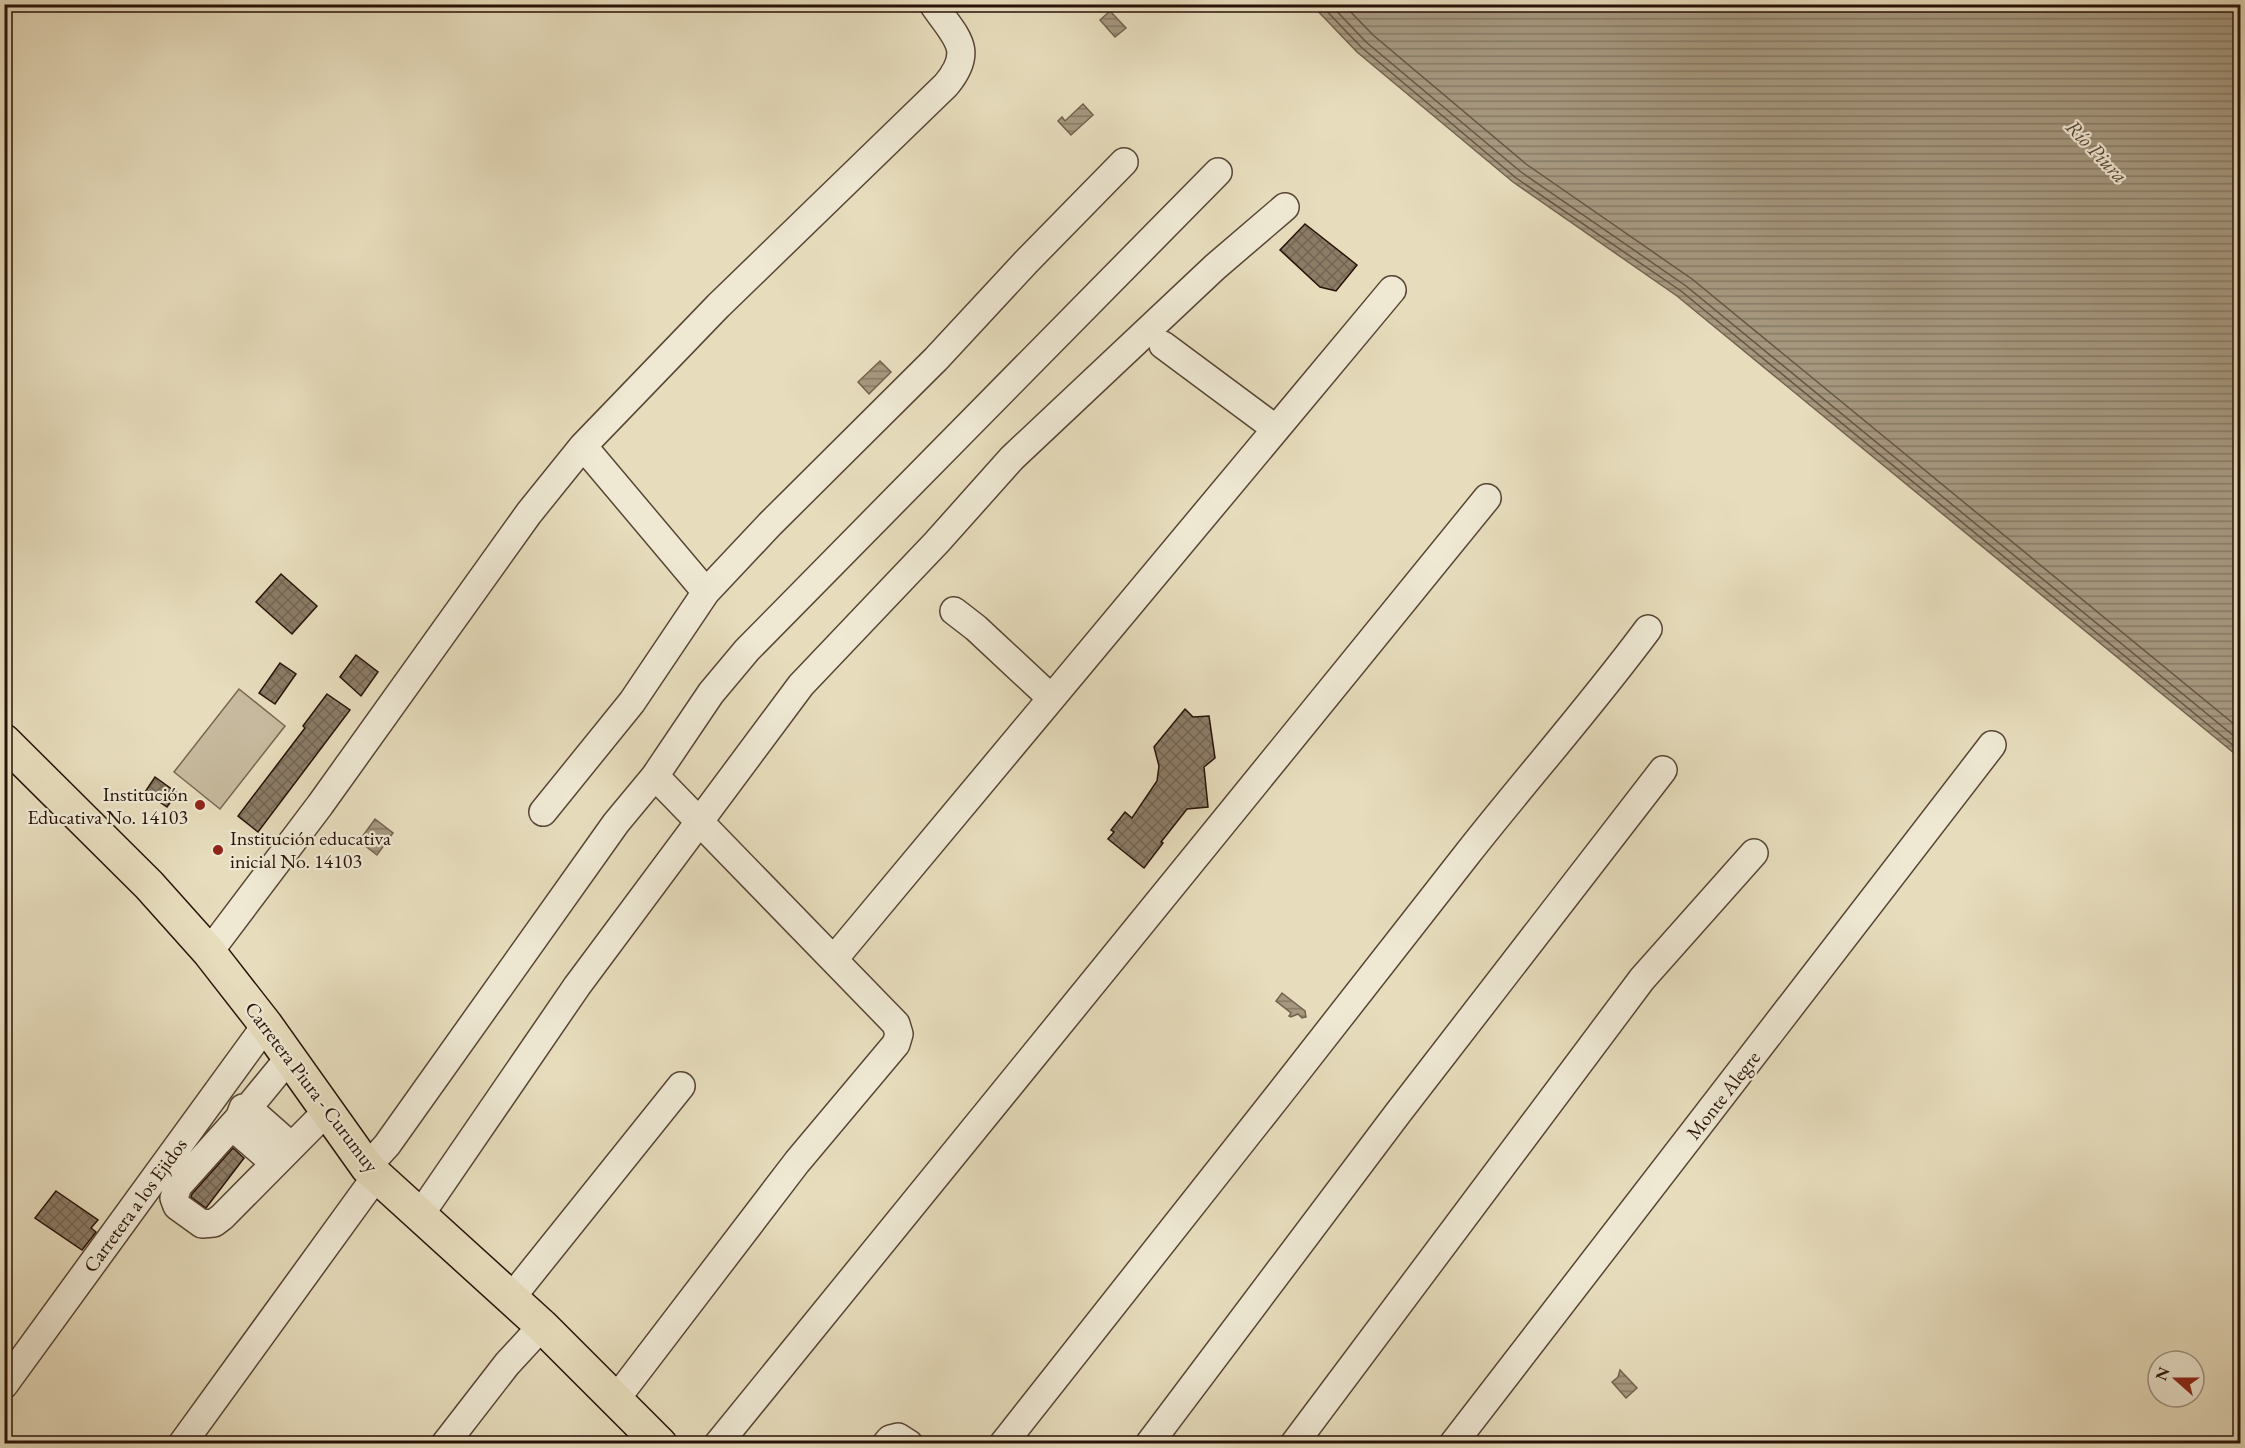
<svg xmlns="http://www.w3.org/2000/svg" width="2245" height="1448" font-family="'EB Garamond',serif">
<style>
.grass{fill:#c7ba9e;stroke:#786653;stroke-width:1.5}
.water{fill:url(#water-rules);stroke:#74624f;stroke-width:1.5}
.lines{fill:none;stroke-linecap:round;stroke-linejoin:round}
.shore{stroke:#675544;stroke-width:1.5}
.building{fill:url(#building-cross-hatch);stroke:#281208;stroke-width:1.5}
.minor-casing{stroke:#584535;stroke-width:30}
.major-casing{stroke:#281208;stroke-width:36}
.minor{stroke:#efe9d4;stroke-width:27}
.major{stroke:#e7ddbd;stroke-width:33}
.poi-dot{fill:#8f2418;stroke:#efe9d4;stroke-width:2}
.labels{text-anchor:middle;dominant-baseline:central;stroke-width:4.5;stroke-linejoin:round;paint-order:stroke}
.poi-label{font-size:20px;fill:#281208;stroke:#efe9d4;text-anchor:end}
.street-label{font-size:20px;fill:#281208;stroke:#efe9d4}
.water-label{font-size:21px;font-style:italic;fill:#5a4838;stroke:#efe9d4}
</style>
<defs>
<pattern id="water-rules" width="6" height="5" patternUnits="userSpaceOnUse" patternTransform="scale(1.5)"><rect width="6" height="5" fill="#a6987f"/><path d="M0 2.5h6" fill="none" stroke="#877b66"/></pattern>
<pattern id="building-cross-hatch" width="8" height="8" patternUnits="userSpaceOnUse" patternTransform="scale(1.5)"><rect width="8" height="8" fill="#8b7c66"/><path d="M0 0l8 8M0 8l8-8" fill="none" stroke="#726452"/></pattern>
</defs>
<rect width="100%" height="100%" fill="#e7ddbd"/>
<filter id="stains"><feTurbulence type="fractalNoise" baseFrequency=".00333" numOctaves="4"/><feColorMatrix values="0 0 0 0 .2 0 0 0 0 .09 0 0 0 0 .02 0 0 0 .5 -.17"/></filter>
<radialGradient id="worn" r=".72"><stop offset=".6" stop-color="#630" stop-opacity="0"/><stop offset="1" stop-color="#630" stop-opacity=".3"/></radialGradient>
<!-- grass -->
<path class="grass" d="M239,689L285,726L220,809L174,772Z"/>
<!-- water -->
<path class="water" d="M1312,5H2240V758L1677,296L1513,182L1357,52Z
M1110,11L1126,28L1115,37L1100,20Z
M1083,104L1093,115L1071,135L1058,121L1062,117L1065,121Z
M880,361L891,372L869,394L858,382Z
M375,819L393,833L377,855L359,841Z
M1282,993L1305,1011L1306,1017L1302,1018L1298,1014L1291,1017L1289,1016L1291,1013L1276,1001Z
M1620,1370L1637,1388L1626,1398L1612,1382L1618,1377Z"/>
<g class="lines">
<!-- shore -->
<path class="shore" d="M1320,4L1361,47L1516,178L1681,291L2240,751
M1330,4L1366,42L1521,172L1686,286L2240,741
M1343,4L1373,35L1526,164L1692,279L2240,729"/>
</g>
<!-- building -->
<path class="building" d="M1305,224L1357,265L1336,291L1320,287L1280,250Z
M281,574L317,606L292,634L256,602Z
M356,655L378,672L361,696L340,677Z
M280,663L296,674L275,704L259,693Z
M327,694L350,710L258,832L238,816L305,728L303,726Z
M1185,709L1193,717L1209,716L1215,758L1204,767L1208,807L1187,809L1161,842L1163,843L1144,868L1108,839L1114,832L1111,830L1125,812L1132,818L1157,781L1159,766L1154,747Z
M155,777L177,793L167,807L145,792Z
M233,1148L244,1158L206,1208L191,1197L192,1194Z
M56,1191L98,1220L91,1228L96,1232L82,1250L35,1218Z"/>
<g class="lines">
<defs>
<path id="minor" d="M1163,345L1276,429
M583,446L706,592
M954,611L976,628L1051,698
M543,812L632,702L706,592L770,524L936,359L1026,262L1124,162
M209,952L320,805L529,513L583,446L718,306L946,85C976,49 955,37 933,4
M834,959L1392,290
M289,1058L248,1108L178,1186L174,1198L177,1206L202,1224L214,1223L222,1217L327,1111
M243,1108L235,1129L264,1154L294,1141
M248,1108L291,1146
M367,1167L387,1145L616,823L655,776L711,693L747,650L1218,172
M420,1215L577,986L801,685L937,542L1012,458L1215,267L1285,207
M511,1298L681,1086
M4,1385L266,1025
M616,1399L797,1162L896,1044L899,1034L896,1024L655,776
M182,1444L377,1175
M445,1444L507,1364L542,1326
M718,1444L1487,498
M886,1444L890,1439L898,1437L909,1444
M1003,1444C1159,1247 1314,1051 1468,853C1527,778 1591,706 1648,629
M1149,1444L1398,1113L1663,770
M1294,1444L1642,979L1754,853
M1453,1444L1992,745"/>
<path id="major" d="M4,741L149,885L209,952L266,1025L367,1167L542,1326L660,1444"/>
</defs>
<!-- minor casing -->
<use href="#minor" class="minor-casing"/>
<!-- major casing -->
<use href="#major" class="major-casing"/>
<!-- minor -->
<use href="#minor" class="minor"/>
<!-- major -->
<use href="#major" class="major"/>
</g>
<!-- markers -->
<g class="poi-dot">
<circle cx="200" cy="805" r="6"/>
<circle cx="218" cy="850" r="6"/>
</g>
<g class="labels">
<!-- poi labels -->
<g class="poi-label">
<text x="188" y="794">Institución<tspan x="188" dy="23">Educativa No. 14103</tspan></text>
<text x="230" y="838" text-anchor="start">Institución educativa<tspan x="230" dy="23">inicial No. 14103</tspan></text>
</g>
<!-- street labels -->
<g class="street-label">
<text transform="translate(312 1087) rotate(53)">Carretera Piura - Curumuy</text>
<text transform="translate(1723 1095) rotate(-52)">Monte Alegre</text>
<text transform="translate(135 1205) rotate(-54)">Carretera a los Ejidos</text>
</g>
<!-- water labels -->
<g class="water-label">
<text transform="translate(2097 151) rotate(46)">Río Piura</text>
</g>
</g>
<!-- margin -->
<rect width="2245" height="1448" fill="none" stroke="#e7ddbd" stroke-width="24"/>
<rect x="6" y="6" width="2233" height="1436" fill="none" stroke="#281208" stroke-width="3"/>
<rect x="12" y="12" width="2221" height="1424" fill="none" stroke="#281208" stroke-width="1.5"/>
<!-- north arrow -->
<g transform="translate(2176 1379) rotate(291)"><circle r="28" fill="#efe9d4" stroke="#9f9382" stroke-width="1.5"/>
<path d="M0-4.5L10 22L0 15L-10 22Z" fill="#8f2418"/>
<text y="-9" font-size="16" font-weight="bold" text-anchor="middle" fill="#281208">N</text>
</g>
<rect width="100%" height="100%" filter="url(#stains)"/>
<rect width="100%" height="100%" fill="url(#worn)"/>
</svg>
